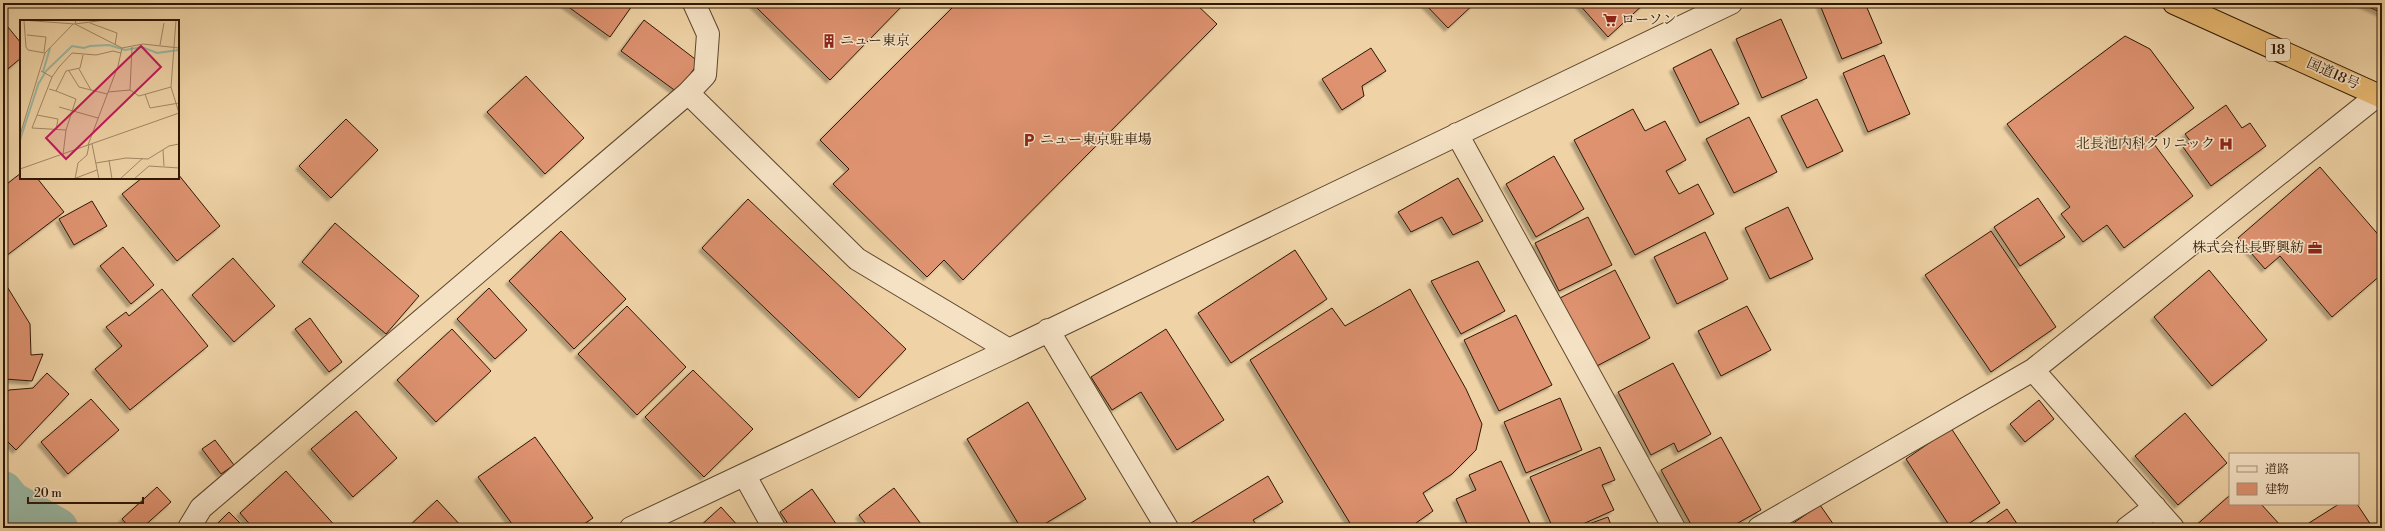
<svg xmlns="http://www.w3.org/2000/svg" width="2385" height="531" font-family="'Libre Bodoni','Noto Serif JP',serif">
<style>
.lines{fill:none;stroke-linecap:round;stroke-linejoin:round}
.canal{stroke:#9ab8a4;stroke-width:40}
.building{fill:#de9270;stroke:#2e1804;filter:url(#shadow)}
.minor-casing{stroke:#5e472c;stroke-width:24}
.highway-casing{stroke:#2e1804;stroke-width:24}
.minor{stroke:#f5e2c5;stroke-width:22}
.highway{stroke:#e8ba73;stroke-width:22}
.labels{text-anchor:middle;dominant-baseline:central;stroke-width:3.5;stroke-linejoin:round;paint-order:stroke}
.shield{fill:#f5e2c5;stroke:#6a553e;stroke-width:1}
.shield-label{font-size:13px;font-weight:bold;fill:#2e1804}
.poi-label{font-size:14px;fill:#2e1804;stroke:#f5e2c5;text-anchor:start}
.street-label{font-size:14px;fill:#2e1804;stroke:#f5e2c5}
.inset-river{fill:none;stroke:#9ab8a4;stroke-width:2}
.inset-road{fill:none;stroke:#a28865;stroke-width:1}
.view{fill:#c2185b;fill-opacity:0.15;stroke:#c2185b;stroke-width:2}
.inset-edge{fill:none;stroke:#2e1804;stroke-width:2}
</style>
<defs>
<filter id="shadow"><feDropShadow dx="-3.5" dy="3.5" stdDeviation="1" flood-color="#0004"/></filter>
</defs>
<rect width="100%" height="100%" fill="#efd3a6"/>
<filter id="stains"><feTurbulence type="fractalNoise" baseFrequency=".005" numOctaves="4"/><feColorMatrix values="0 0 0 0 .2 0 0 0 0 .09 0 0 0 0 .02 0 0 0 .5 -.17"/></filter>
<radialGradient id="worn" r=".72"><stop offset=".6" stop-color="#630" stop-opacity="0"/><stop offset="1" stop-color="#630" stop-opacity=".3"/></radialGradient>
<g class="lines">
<!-- canal -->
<path class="canal" d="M3,491L11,501L58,528"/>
</g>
<!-- building -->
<path class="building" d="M563,3H634L610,37Z
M752,3H905L830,80Z
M957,3H1195L1217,24L963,280L944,260L927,277L833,184L849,169L820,140Z
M1424,3H1475L1448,28Z
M1578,3H1645L1608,37Z
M1826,3H1865L1882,43L1842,59L1820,5Z
M2360,3H2382V13Z
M1781,19L1807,78L1762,98L1736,39Z
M644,20L699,62L677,92L621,51Z
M3,21L21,43V58L3,73Z
M2125,36L2150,49L2194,108L2151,140L2193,196L2124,248L2107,225L2083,242L2061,214L2070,207L2007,124Z
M1371,48L1386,71L1362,86L1364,96L1342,110L1322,79Z
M1711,49L1739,104L1700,123L1673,68Z
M1884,55L1910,114L1868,132L1843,73Z
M526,76L584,138L545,174L487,112Z
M1817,99L1843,151L1807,168L1781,116Z
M2226,105L2242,128L2250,123L2266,146L2211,186L2183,147L2191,142L2185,134Z
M1633,109L1645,131L1665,121L1686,160L1666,171L1679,194L1698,184L1714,214L1635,255L1574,140Z
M1749,117L1777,172L1734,193L1706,139Z
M346,119L378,150L331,198L299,166Z
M1554,156L1584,209L1536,237L1506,184Z
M2320,167L2382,239V274L2332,317L2280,256L2265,269L2238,238Z
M21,173V178H37L64,212L6,256L3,249V187Z
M178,174L220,226L177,261L122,194L142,178H178Z
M1458,178L1483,221L1453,235L1442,217L1411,232L1398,212Z
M2038,198L2065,237L2020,266L1994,227Z
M748,199L906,349L859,398L702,248Z
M92,201L107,226L74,245L59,219Z
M1788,207L1813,259L1770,279L1745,228Z
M1588,217L1612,265L1559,291L1535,243Z
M335,223L419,296L386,334L302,262Z
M561,231L626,299L574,349L509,281Z
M1991,231L2056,327L1991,372L1925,275Z
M1705,232L1728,279L1677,304L1654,257Z
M123,247L154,285L131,304L100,266Z
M1295,250L1327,299L1231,363L1198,313Z
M233,258L275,306L234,342L192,295Z
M1478,261L1505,311L1461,334L1431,281Z
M1615,270L1650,338L1595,367L1560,298Z
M2209,270L2267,340L2212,386L2154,317Z
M3,280L30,324L31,355L43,354L32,381L5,379L3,376Z
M489,288L527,330L495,359L457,319Z
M162,289L208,346L130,410L95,369L122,346L106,327L126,312L129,316Z
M1410,289L1466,389L1482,424L1476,450L1452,474L1423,493L1433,511L1416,523L1420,528H1353L1250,360L1332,308L1345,326Z
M627,306L686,367L637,415L578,354Z
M1747,306L1771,350L1721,376L1698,331Z
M1516,315L1552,385L1499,411L1464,340Z
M310,318L342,362L329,372L295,329Z
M452,329L491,371L436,422L397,380Z
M1166,329L1224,420L1177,450L1141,392L1112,410L1091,377Z
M1673,363L1711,434L1678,452L1674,443L1651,455L1618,392Z
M693,370L753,429L704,477L645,417Z
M47,373L69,394L16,450L3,437V396L9,390L33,388Z
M1560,398L1582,450L1526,473L1504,422Z
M91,399L119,430L68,474L41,442Z
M2039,400L2054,419L2025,442L2010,424Z
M1028,402L1086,499L1038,528H1021L967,439Z
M356,411L397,458L353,497L311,449Z
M2185,413L2227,463L2178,505L2135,456Z
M1951,428L2000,503L1962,528H1951L1906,459Z
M535,437L593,518L578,528H515L478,477Z
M1721,437L1761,510L1729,528H1693L1661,470Z
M215,440L234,465L221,474L202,449Z
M1600,447L1615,480L1602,485L1614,510L1574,528H1553L1530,477Z
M1501,461L1532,528H1469L1456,499L1476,490L1469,475Z
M286,471L337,528H253L240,513Z
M1268,476L1283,502L1253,520L1259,528H1194L1191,523Z
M157,487L171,502L142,528H130L122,519Z
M894,488L924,528H869L859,515Z
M812,489L839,528H791L780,512Z
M2230,495V504H2261L2281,526L2279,528H2193Z
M437,500L463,528H407Z
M2339,504H2357L2373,528H2312L2309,523Z
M1820,505L1836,528H1786Z
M721,507L740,528H698Z
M2007,509L2020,528H1979Z
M229,512L245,528H213Z
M1608,517L1612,528H1578Z"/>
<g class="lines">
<defs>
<path id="minor" d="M688,93L705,75L708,34L694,3
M1457,134L1674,528
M1048,330L1167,528
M2033,370L2173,528
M745,476L774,528
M189,528L201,508L688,93L857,259L1009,350
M631,528L1009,350L1731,3
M1759,528L2033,370L2378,95
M2127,528L2155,507"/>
<path id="highway" d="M2174,3L2382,97"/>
</defs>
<!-- minor casing -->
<use href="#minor" class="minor-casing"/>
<!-- highway casing -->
<use href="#highway" class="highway-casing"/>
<!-- minor -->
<use href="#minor" class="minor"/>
<!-- highway -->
<use href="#highway" class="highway"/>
</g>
<!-- icons -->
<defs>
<symbol id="supermarket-bare" viewBox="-9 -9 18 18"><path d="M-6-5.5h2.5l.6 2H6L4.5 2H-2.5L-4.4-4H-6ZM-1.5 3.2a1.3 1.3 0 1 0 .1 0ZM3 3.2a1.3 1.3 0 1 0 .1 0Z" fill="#8f2418" stroke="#f5e2c5" stroke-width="2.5" paint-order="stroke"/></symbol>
<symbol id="building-bare" viewBox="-9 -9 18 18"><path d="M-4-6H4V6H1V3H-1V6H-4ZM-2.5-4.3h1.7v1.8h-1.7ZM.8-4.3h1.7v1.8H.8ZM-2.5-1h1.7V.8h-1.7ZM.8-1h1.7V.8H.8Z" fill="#8f2418" stroke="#f5e2c5" stroke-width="2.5" paint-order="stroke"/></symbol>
<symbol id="parking-bare" viewBox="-9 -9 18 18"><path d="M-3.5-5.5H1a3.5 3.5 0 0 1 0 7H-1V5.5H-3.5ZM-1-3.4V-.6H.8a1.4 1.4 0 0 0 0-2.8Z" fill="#8f2418" stroke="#f5e2c5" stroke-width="2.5" paint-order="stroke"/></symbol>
<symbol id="hospital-bare" viewBox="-9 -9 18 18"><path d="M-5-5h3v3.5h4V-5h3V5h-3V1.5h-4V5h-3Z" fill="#8f2418" stroke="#f5e2c5" stroke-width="2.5" paint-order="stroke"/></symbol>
<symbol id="office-bare" viewBox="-9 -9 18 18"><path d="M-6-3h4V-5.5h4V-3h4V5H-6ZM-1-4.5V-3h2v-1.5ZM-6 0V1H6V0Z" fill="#8f2418" stroke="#f5e2c5" stroke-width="2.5" paint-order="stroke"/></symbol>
</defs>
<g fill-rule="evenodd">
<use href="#supermarket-bare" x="1600" y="10" width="20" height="20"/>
<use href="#building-bare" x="819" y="31" width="20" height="20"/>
<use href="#parking-bare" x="1019" y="130" width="20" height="20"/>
<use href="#hospital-bare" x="2216" y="134" width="20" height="20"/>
<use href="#office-bare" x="2305" y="238" width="20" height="20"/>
</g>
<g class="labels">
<!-- shield labels -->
<rect class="shield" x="2266" y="39" width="24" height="22" rx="3"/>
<g class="shield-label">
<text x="2278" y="50">18</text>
</g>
<!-- poi labels -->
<g class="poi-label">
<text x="1621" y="20">ローソン</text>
<text x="840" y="41">ニュー東京</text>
<text x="1040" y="140">ニュー東京駐車場</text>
<text x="2215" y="144" text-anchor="end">北長池内科クリニック</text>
<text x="2304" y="248" text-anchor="end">株式会社長野興紡</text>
</g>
<!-- street labels -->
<g class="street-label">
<text transform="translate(2333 74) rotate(24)">国道18号</text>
</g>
</g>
<!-- overview -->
<g transform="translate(20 20)">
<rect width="159" height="159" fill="#efd3a6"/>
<path class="inset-river" d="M23,52L30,28M19,63L26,51L52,26L64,28L70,26L89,25L105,30L122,27L137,33L159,30M0,120L19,62"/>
<path class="inset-road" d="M1,0L55,4L102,28L123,24L159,28M56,0L55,4L85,0M156,0L151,67L159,93M4,1L6,27L8,30L25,33M70,3L97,13L95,25M7,15L26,17L24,32M140,25L144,3M59,49L71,70L87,74M21,51L32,57M49,51L59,67L71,70M29,69L36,71L46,51L60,48L63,35M110,70L119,76L151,67M36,71L56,79L46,110L43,135M88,72L110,70L112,27M125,74L130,88L159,83M39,87L78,98M17,95L38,99L36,110M46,110L12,108L32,57L39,47L52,33L76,35L93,31L101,33M0,115L25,33L53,4M72,124L79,159M68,125L98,46L102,28M143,130L144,146M89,140L92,159M76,143L106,138L128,139L149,126L159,124M0,149L159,93M56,158L77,150M55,159L58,143L67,135L69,125M100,159L123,138M114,159L129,146L159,148"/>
<path class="view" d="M121,26L141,47L46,139L26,118Z"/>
<rect width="159" height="159" class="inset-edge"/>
</g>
<!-- margin -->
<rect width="2385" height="531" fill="none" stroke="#efd3a6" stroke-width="16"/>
<rect x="4" y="4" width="2377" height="523" fill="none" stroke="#2e1804" stroke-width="2"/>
<rect x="8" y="8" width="2369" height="515" fill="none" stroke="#2e1804"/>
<!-- legend -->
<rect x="2229" y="453" width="130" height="52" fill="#f5e2c5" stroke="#a59178"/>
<rect x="2237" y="466" width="20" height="6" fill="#f5e2c5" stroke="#a59178"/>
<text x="2265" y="473" font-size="12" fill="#2e1804">道路</text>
<rect x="2237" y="483" width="20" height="12" fill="#de9270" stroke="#a59178"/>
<text x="2265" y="493" font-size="12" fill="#2e1804">建物</text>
<!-- scale -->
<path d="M28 497v6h115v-6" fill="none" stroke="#2e1804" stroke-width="2"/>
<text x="34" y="497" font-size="12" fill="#2e1804" stroke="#f5e2c5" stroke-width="3" paint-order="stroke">20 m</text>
<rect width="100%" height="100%" filter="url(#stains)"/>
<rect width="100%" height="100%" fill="url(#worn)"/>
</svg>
